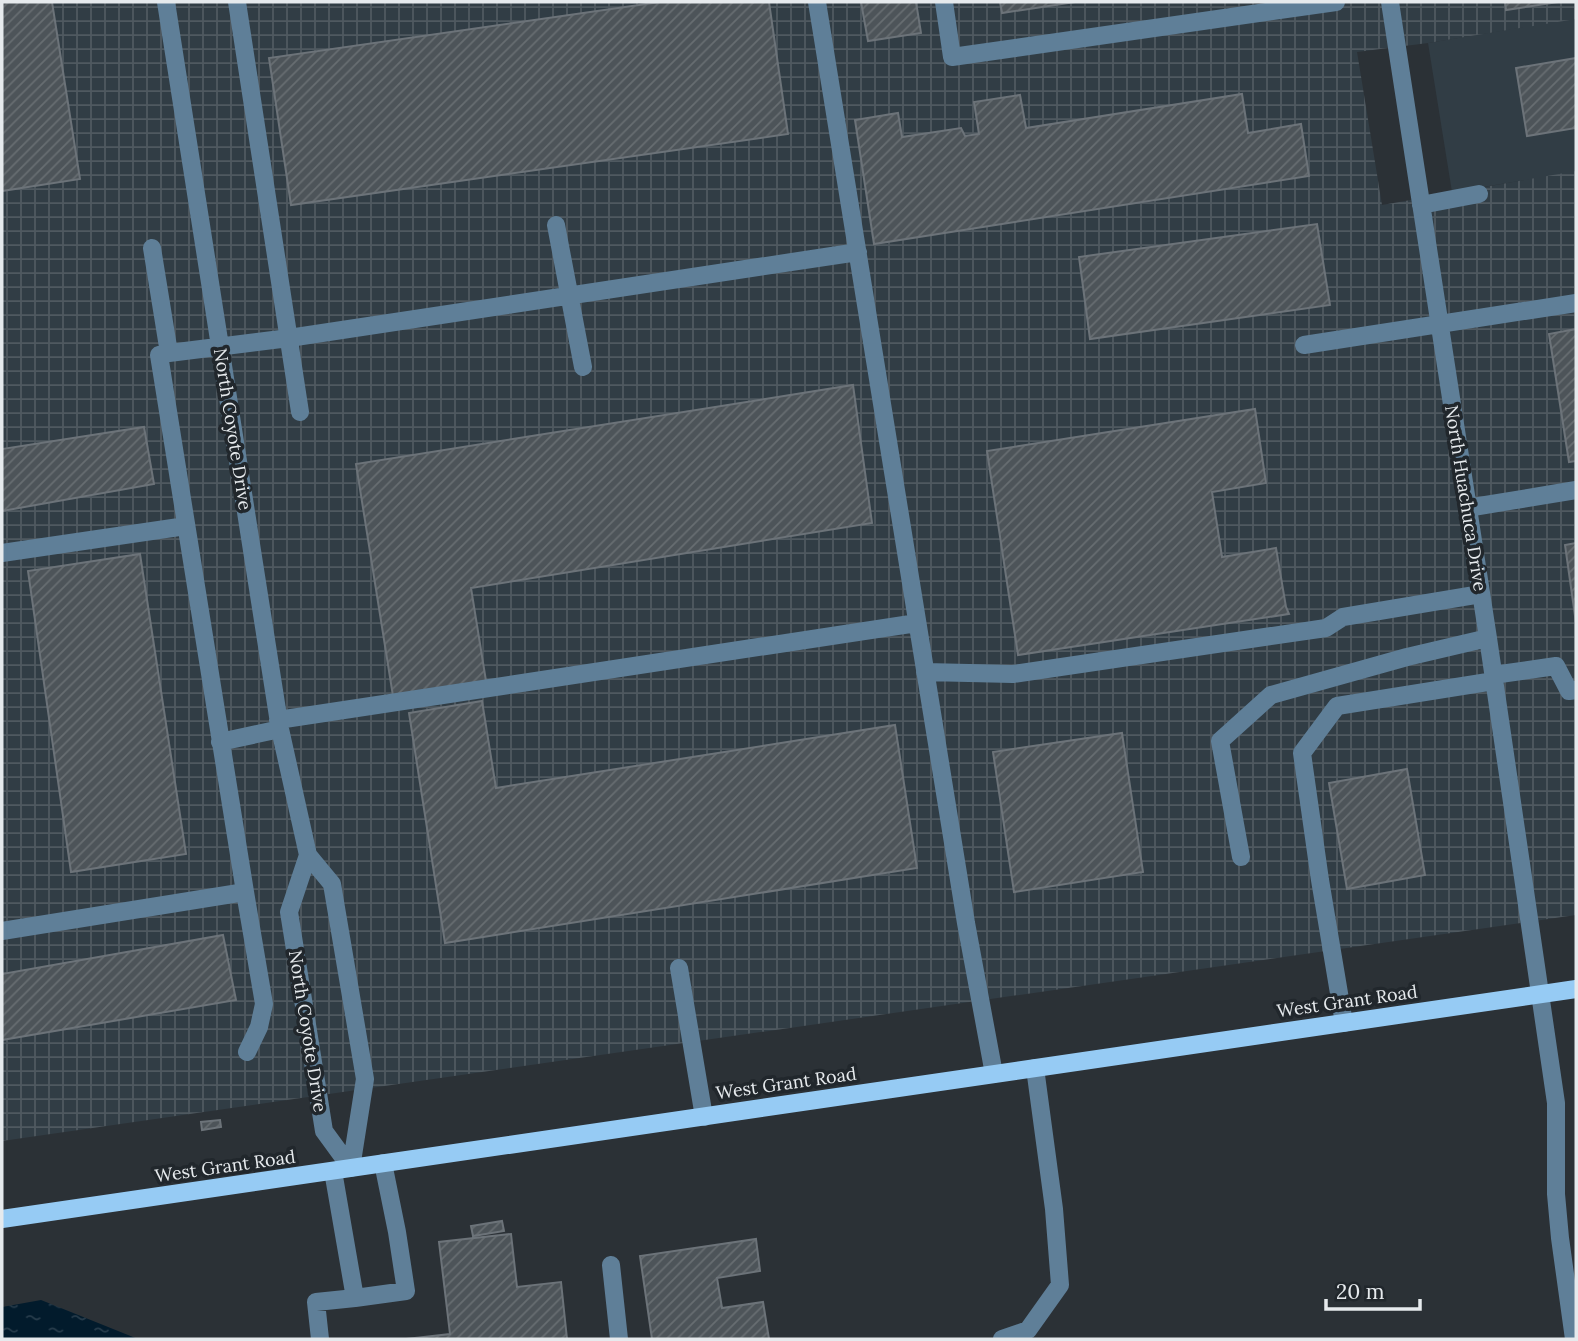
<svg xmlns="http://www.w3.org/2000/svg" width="1578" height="1341" font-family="Lora,serif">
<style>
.built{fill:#313d45}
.industrial{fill:url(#industrial-grid)}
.water{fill:url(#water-ripples)}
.building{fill:url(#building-hatch);stroke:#6c7379;stroke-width:2}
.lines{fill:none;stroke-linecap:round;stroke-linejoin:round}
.minor{stroke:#5f7f98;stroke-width:18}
.major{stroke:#96cbf4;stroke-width:18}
.labels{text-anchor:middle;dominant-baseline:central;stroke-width:7;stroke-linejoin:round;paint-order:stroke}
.street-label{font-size:18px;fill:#e6eaed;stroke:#21272c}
</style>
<defs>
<pattern id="industrial-grid" width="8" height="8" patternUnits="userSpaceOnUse" patternTransform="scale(1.75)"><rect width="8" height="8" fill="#313d45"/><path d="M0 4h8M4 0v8" fill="none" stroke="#4f5960"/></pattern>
<pattern id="water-ripples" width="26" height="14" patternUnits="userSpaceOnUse" patternTransform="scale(1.75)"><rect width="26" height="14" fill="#021b2c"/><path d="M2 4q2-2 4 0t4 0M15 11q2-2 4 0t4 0" fill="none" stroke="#273c4b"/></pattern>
<pattern id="building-hatch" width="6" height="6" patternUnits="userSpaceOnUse" patternTransform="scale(1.75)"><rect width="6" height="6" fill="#4d5459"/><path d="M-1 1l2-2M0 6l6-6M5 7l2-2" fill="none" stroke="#676d71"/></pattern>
</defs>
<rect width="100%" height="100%" fill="#2b3136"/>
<!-- built -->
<path class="built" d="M1576,18V172L1452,192L1428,43Z"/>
<!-- industrial -->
<path class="industrial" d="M2,2H1576V19L1428,43L1357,52L1382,205L1576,171V915L2,1141Z"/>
<!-- water -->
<path class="water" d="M41,1300L138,1339H2V1307Z"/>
<!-- building -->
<path class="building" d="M2,2H52L80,179L2,191Z
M660,2H769L788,134L291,205L269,58Z
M861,2H916L921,33L868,41Z
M1000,2H1075L1002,13Z
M1505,2H1558L1506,10Z
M1576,58V128L1527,136L1516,68Z
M1242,94L1248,133L1301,124L1309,176L874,244L855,120L898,113L902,137L961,128L965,136L979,134L974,102L1020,95L1026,128Z
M1317,224L1330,305L1090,339L1079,257Z
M1576,329V461L1569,462L1549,334Z
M853,385L872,523L471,588L486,681L393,696L356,464Z
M1255,409L1266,483L1212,492L1222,557L1276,548L1286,607L1289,614L1018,655L987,451Z
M144,427L154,484L2,511V449Z
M1576,543V623L1565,545Z
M140,554L186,854L71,872L28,571Z
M482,701L496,788L895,725L917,868L445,943L409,713Z
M1122,733L1143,872L1014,892L993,752Z
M1407,769L1425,875L1347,889L1329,783Z
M223,935L236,1000L2,1040V974Z
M220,1120L221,1127L202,1130L201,1122Z
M502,1221L504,1231L473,1236L471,1226Z
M511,1234L517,1287L561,1282L567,1339H406L450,1334L439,1242Z
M756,1239L760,1271L717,1278L722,1308L763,1302L769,1339H652L640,1256Z"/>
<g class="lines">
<!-- minor -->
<path class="minor" d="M166,2L280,729L308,855L332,884L365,1079L351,1168L324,1131L289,912L308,855
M237,2L300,412
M817,2L966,923L994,1074
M944,2L952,57L1336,2
M1390,2L1488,638L1556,1103V1194L1560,1238L1574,1339
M1421,205L1479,194
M556,225L583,367
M152,248L169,353L289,338L858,252
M1304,345L1576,303
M159,355L245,892L264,1004L259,1027L247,1052
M1467,508L1576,490
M2,553L186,526
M925,672L1013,674L1326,628L1343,617L1481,594
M1493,675L1556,666L1569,691L1576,690
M278,720L917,623
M220,742L280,729
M1241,857L1220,741L1271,695L1407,657L1488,638
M2,931L245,892
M679,968L704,1117
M1344,1023L1320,880L1302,753L1337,706L1494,681
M611,1265L619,1339
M355,1298L406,1291L397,1232L383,1163
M320,1339L316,1302L355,1298L333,1171
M1002,1339L1028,1330L1060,1285L1054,1209L1035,1068"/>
<!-- major -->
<path class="major" d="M2,1219L1576,989"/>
</g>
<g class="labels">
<!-- street labels -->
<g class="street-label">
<text transform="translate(233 429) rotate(81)">North Coyote Drive</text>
<text transform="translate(1466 498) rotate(81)">North Huachuca Drive</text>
<text transform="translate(1347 1001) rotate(-8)">West Grant Road</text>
<text transform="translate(308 1031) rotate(81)">North Coyote Drive</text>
<text transform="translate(786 1083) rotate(-8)">West Grant Road</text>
<text transform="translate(225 1166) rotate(-8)">West Grant Road</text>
</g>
</g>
<!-- border -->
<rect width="1578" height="1341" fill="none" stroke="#e6eaed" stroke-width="7"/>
<!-- scale -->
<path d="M1326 1299v10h94v-10" fill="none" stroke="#e6eaed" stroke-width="3.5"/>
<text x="1336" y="1299" font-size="21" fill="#e6eaed" stroke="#21272c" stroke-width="5" paint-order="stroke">20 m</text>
</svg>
